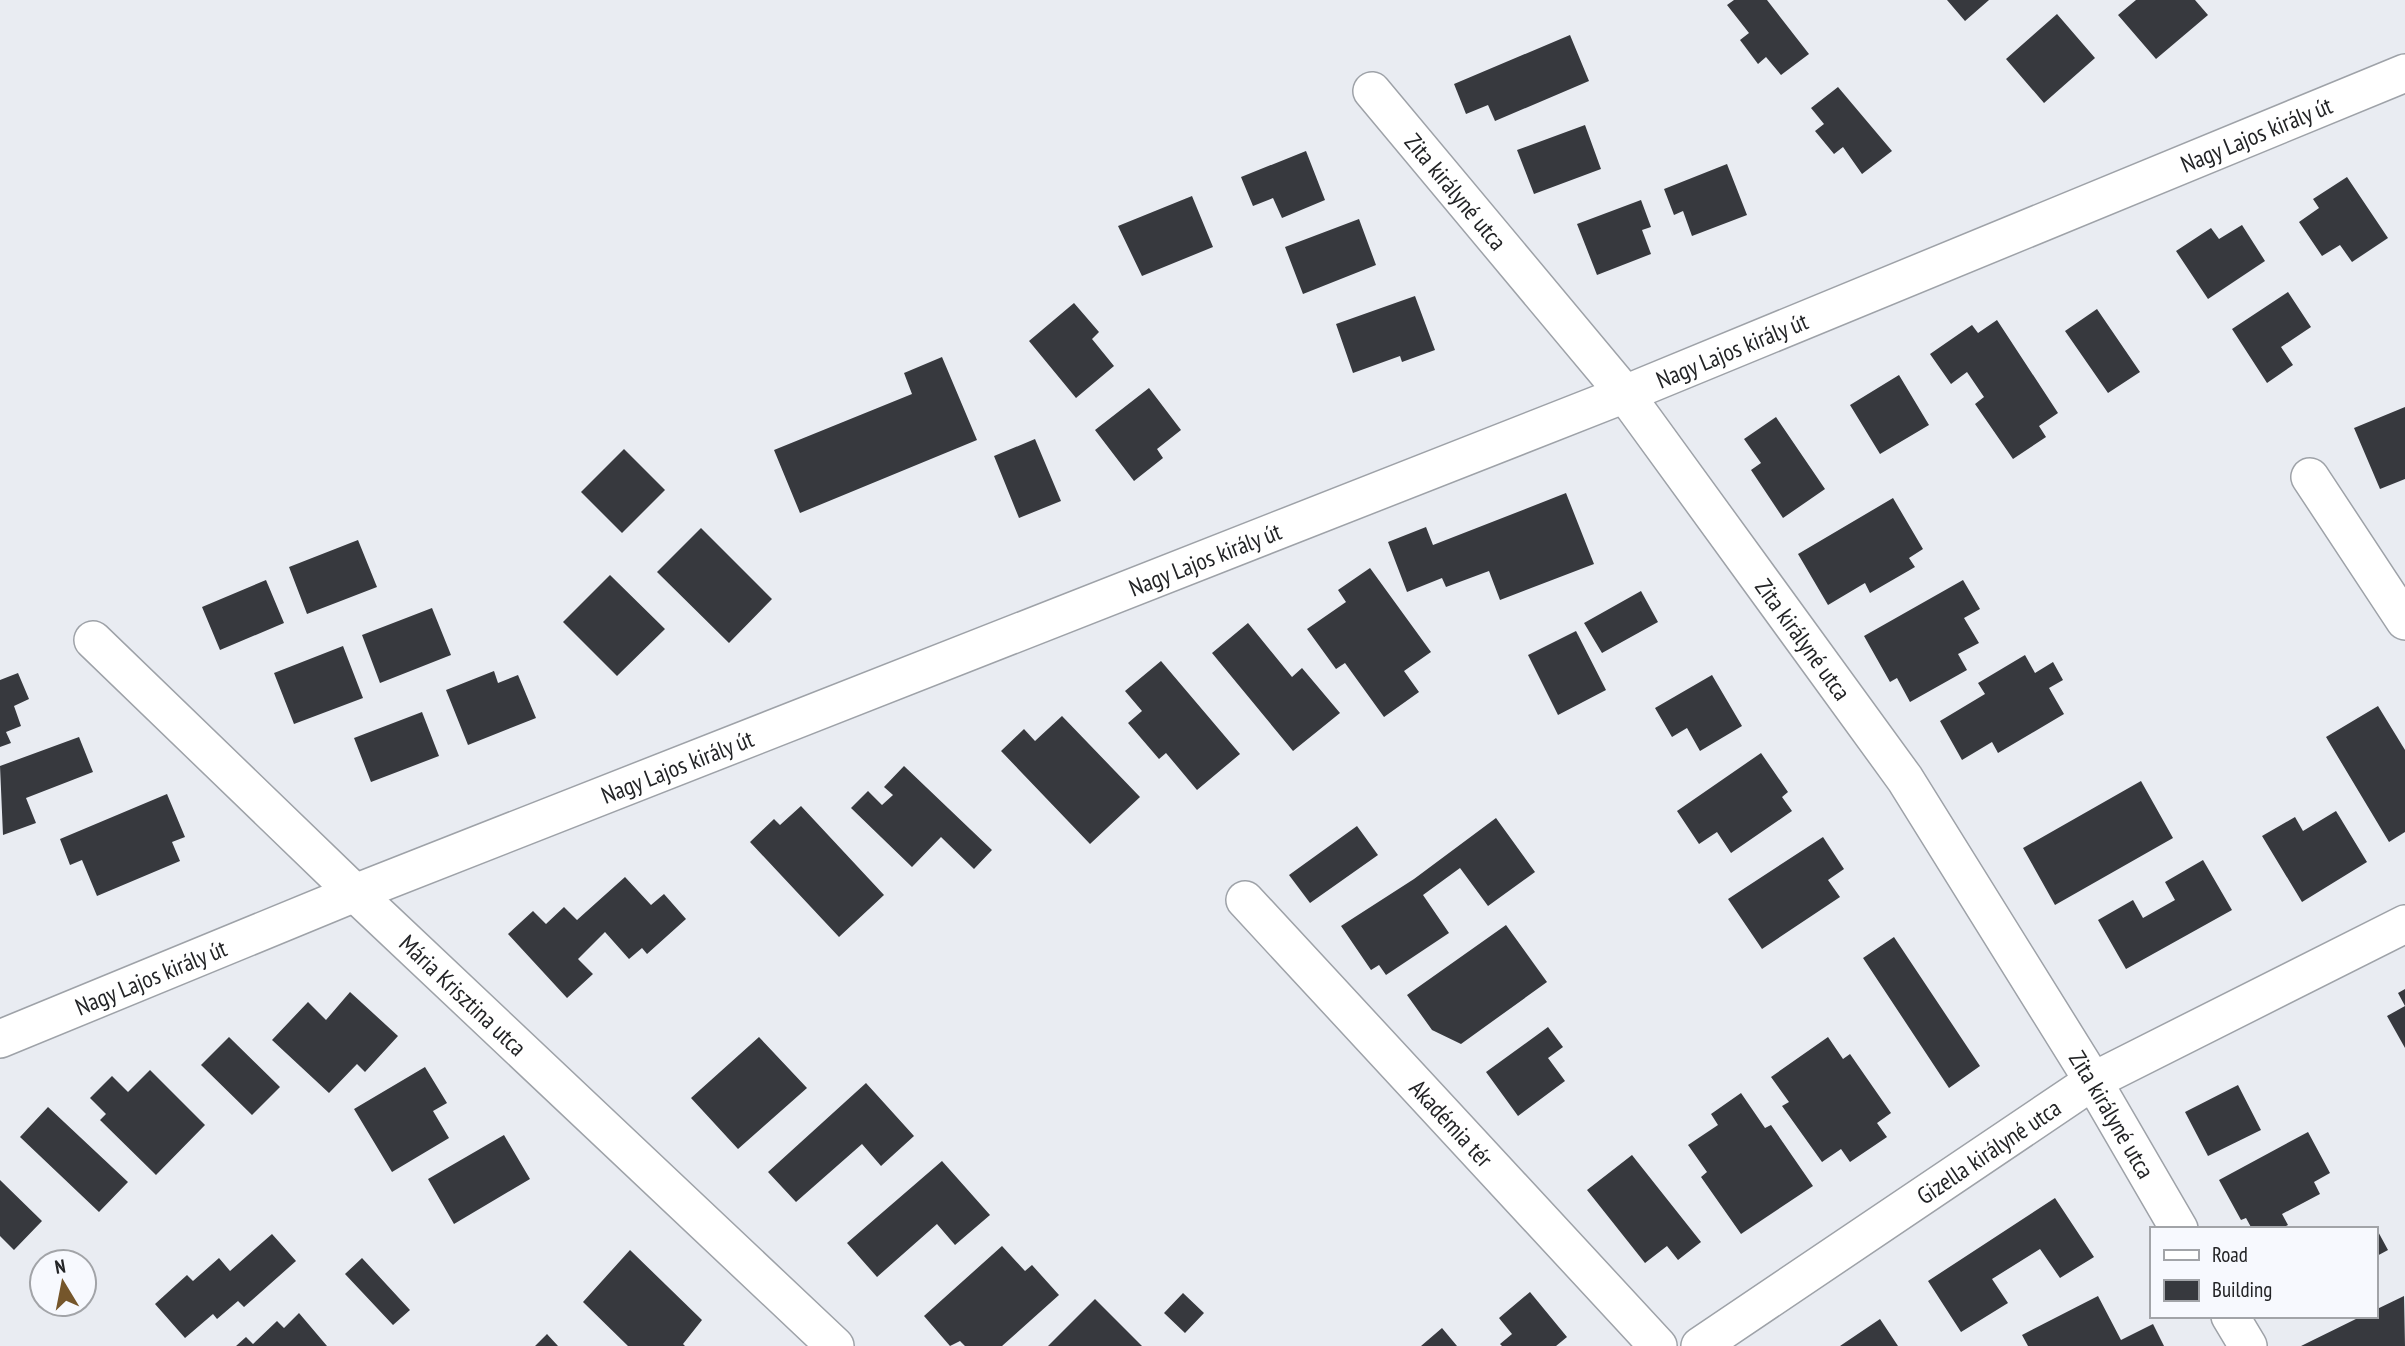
<svg xmlns="http://www.w3.org/2000/svg" width="2405" height="1346" font-family="'PT Sans Narrow',sans-serif">
<style>
.building{fill:#37393e}
.lines{fill:none;stroke-linecap:round;stroke-linejoin:round}
.minor-casing{stroke:#9ea2a8;stroke-width:40}
.minor{stroke:#fff;stroke-width:37}
.labels{text-anchor:middle;dominant-baseline:central;stroke-width:7;stroke-linejoin:round;paint-order:stroke}
.street-label{font-size:24px;fill:#232426;stroke:#f7f9fe}
</style>
<rect width="100%" height="100%" fill="#e9ecf2"/>
<!-- building -->
<path class="building" d="M1734,0H1767L1809,54L1781,75L1766,57L1758,64L1740,40L1749,33L1727,5Z
M1947,0H1989L1965,21Z
M2136,0H2195L2208,15L2156,59L2118,15Z
M2057,14L2095,58L2044,103L2006,59Z
M1570,35L1589,81L1495,121L1488,105L1466,114L1454,84Z
M1838,87L1892,151L1862,174L1843,147L1834,154L1815,131L1824,124L1811,108Z
M1585,125L1601,169L1534,194L1517,150Z
M1306,151L1325,200L1282,218L1273,198L1253,206L1241,177Z
M1727,164L1747,215L1692,236L1683,211L1674,215L1664,189Z
M2347,177L2388,238L2352,262L2340,245L2322,256L2299,222L2319,208L2313,199Z
M1192,196L1213,247L1142,276L1118,226Z
M1641,200L1651,227L1642,230L1651,254L1597,275L1577,224Z
M1359,219L1376,265L1303,294L1285,247Z
M2242,225L2265,261L2208,299L2176,251L2211,228L2219,239Z
M2288,292L2311,327L2281,347L2293,365L2267,383L2232,329Z
M1415,296L1435,350L1402,362L1400,356L1353,373L1336,324Z
M1074,303L1099,332L1092,339L1114,366L1076,398L1029,341Z
M2097,309L2140,372L2108,393L2065,331Z
M1997,320L2058,413L2039,426L2046,437L2013,459L1975,404L1984,397L1967,372L1951,384L1930,354L1972,325L1978,333Z
M942,357L977,440L800,513L774,450L912,394L904,373Z
M1899,375L1929,425L1880,454L1850,405Z
M1149,388L1181,430L1157,449L1163,458L1134,481L1095,430Z
M2405,407V479L2380,489L2354,428Z
M1776,417L1825,489L1783,518L1751,470L1761,463L1744,439Z
M1035,439L1061,501L1019,518L994,456Z
M624,449L665,490L622,533L581,492Z
M1566,493L1594,564L1500,600L1489,571L1446,587L1442,578L1407,592L1388,542L1426,527L1433,545Z
M1893,498L1923,549L1909,558L1915,567L1870,593L1865,583L1828,605L1798,554Z
M701,528L772,599L729,643L657,572Z
M358,540L377,587L307,614L289,567Z
M1370,568L1431,652L1404,671L1419,692L1384,717L1345,663L1336,669L1307,629L1346,602L1338,590Z
M610,575L665,629L617,676L563,622Z
M266,580L284,623L220,650L202,607Z
M1963,580L1980,609L1964,618L1979,643L1958,654L1967,670L1910,702L1897,678L1890,682L1864,636Z
M1641,591L1658,622L1602,653L1584,623Z
M432,608L451,655L380,683L362,635Z
M1248,623L1292,677L1302,668L1340,713L1293,751L1212,653Z
M1576,631L1606,690L1558,715L1528,655Z
M343,646L363,698L294,724L274,673Z
M2025,655L2035,673L2053,662L2063,680L2049,688L2064,714L1998,753L1992,742L1962,760L1940,721L1985,694L1978,683Z
M1161,661L1240,754L1197,790L1166,753L1159,759L1128,723L1142,711L1125,691Z
M494,671L498,683L518,675L536,718L468,745L446,690Z
M18,673L29,699L14,706L21,726L6,732L11,743L0,747V680Z
M1712,675L1742,726L1700,751L1687,728L1672,737L1655,708Z
M2378,706L2405,750V832L2389,842L2326,737Z
M422,712L439,756L371,782L354,738Z
M1062,716L1140,797L1090,844L1001,751L1024,729L1035,741Z
M79,737L93,772L26,798L36,823L3,835L0,766Z
M1761,753L1788,792L1782,797L1792,811L1731,853L1717,832L1699,844L1677,811Z
M904,766L992,850L974,869L941,837L912,867L851,808L868,791L882,805L893,795L884,787Z
M2141,781L2173,838L2055,905L2023,848Z
M167,794L185,837L172,842L180,861L97,896L82,860L70,865L60,839Z
M801,806L884,895L839,937L750,842L774,819L780,825Z
M2336,811L2367,862L2302,902L2262,836L2295,817L2303,831Z
M1496,818L1535,872L1488,906L1460,868L1423,895L1449,933L1386,975L1379,965L1371,970L1341,926L1414,879Z
M1357,826L1378,855L1310,903L1289,875Z
M1823,837L1844,869L1828,880L1840,897L1762,949L1728,899Z
M2203,860L2232,910L2126,969L2098,920L2133,900L2143,918L2175,900L2165,882Z
M625,877L651,905L664,894L686,919L647,954L642,948L629,959L605,932L578,959L593,974L567,998L508,934L533,911L546,924L564,907L577,920Z
M1506,925L1547,982L1461,1044L1432,1030L1407,995Z
M1894,937L1980,1066L1949,1088L1863,958Z
M2405,989V1048L2387,1016L2405,1006L2398,993Z
M350,992L398,1036L365,1072L357,1064L329,1093L272,1040L308,1002L326,1020Z
M1548,1027L1563,1047L1548,1058L1565,1081L1518,1116L1486,1072Z
M229,1037L280,1087L252,1115L201,1065Z
M759,1037L807,1088L738,1149L691,1098Z
M1828,1037L1843,1059L1850,1054L1891,1113L1877,1123L1887,1137L1850,1162L1841,1149L1822,1162L1782,1106L1789,1102L1771,1077Z
M425,1067L447,1103L433,1111L449,1138L392,1172L354,1109Z
M150,1070L205,1125L156,1175L100,1120L106,1114L90,1098L112,1076L128,1092Z
M866,1083L914,1136L881,1166L862,1144L796,1202L768,1172Z
M2238,1085L2261,1130L2208,1156L2185,1112Z
M1741,1093L1765,1128L1771,1125L1813,1186L1741,1234L1701,1177L1707,1172L1688,1145L1718,1125L1711,1114Z
M48,1107L128,1182L99,1212L20,1137Z
M2308,1132L2330,1173L2314,1182L2320,1194L2282,1214L2288,1225L2280,1229H2252L2246,1218L2241,1220L2219,1180Z
M504,1135L530,1179L454,1224L428,1179Z
M1632,1155L1701,1242L1678,1260L1667,1246L1645,1263L1587,1190Z
M942,1161L990,1215L955,1245L937,1224L877,1277L847,1243Z
M0,1180L42,1221L14,1250L0,1236Z
M2055,1198L2094,1257L2060,1278L2040,1249L1992,1279L2008,1303L1961,1332L1928,1281Z
M2375,1226L2388,1250L2375,1257Z
M272,1234L296,1261L244,1307L238,1301L217,1319L213,1314L185,1338L155,1304L187,1275L193,1281L219,1258L230,1271Z
M1002,1246L1025,1271L1032,1265L1059,1295L1002,1346H965L960,1341L950,1346L924,1316Z
M630,1250L702,1320L683,1344L685,1346H628L583,1302Z
M362,1258L410,1310L393,1325L345,1274Z
M1530,1292L1567,1337L1556,1346H1502L1500,1344L1512,1334L1499,1318Z
M1183,1293L1204,1313L1185,1333L1164,1313Z
M2098,1296L2121,1340L2153,1324L2164,1346H2028L2022,1335Z
M2404,1296L2405,1346H2301L2362,1316H2375V1310Z
M1095,1299L1142,1346H1048Z
M299,1313L327,1346H236L246,1337L253,1344L277,1321L284,1328Z
M1880,1319L1898,1346H1840Z
M1442,1328L1457,1346H1421Z
M547,1334L558,1346H535Z"/>
<g class="lines">
<defs>
<g id="minor">
<path id="s1" d="M1372,91L1625,394L1905,779L2093,1081L2179,1229"/>
<path d="M2310,477L2405,621"/>
<path id="s2" d="M93,640L355,893L835,1346"/>
<path id="s3" d="M1245,900L1658,1346"/>
<path id="s4" d="M0,1039L355,893L1625,394L2405,73"/>
<path d="M2230,1316L2248,1346"/>
<path id="s5" d="M1700,1346L2093,1081L2405,924"/>
</g>
</defs>
<!-- minor casing -->
<use href="#minor" class="minor-casing"/>
<!-- minor -->
<use href="#minor" class="minor"/>
</g>
<g class="labels">
<!-- street labels -->
<g class="street-label">
<text stroke="none"><textPath href="#s4" startOffset="2431">Nagy Lajos király út</textPath></text>
<text stroke="none"><textPath href="#s1" startOffset="131">Zita királyné utca</textPath></text>
<text stroke="none"><textPath href="#s4" startOffset="1864">Nagy Lajos király út</textPath></text>
<text stroke="none"><textPath href="#s4" startOffset="1297">Nagy Lajos király út</textPath></text>
<text stroke="none"><textPath href="#s1" startOffset="698">Zita királyné utca</textPath></text>
<text stroke="none"><textPath href="#s4" startOffset="730">Nagy Lajos király út</textPath></text>
<text stroke="none"><textPath href="#s4" startOffset="163">Nagy Lajos király út</textPath></text>
<text stroke="none"><textPath href="#s2" startOffset="513">Mária Krisztina utca</textPath></text>
<text stroke="none"><textPath href="#s1" startOffset="1265">Zita királyné utca</textPath></text>
<text stroke="none"><textPath href="#s3" startOffset="304">Akadémia tér</textPath></text>
<text stroke="none"><textPath href="#s5" startOffset="348">Gizella királyné utca</textPath></text>
</g>
</g>
<!-- legend -->
<rect x="2150" y="1227" width="228" height="91" fill="#f7f9fe" stroke="#a2a4a8" stroke-width="2"/>
<rect x="2164" y="1250" width="35" height="10" fill="#ffffff" stroke="#a2a4a8" stroke-width="2"/>
<text x="2212" y="1262" font-size="21" fill="#232426">Road</text>
<rect x="2164" y="1280" width="35" height="21" fill="#37393e" stroke="#a2a4a8" stroke-width="2"/>
<text x="2212" y="1297" font-size="21" fill="#232426">Building</text>
<!-- north arrow -->
<g transform="translate(63 1283) rotate(350)"><circle r="33" fill="#f7f9fe" stroke="#a2a4a8" stroke-width="2"/>
<path d="M0-5L12 26L0 18L-12 26Z" fill="#75562b"/>
<text y="-10" font-size="19" font-weight="bold" text-anchor="middle" fill="#232426">N</text>
</g>
</svg>
